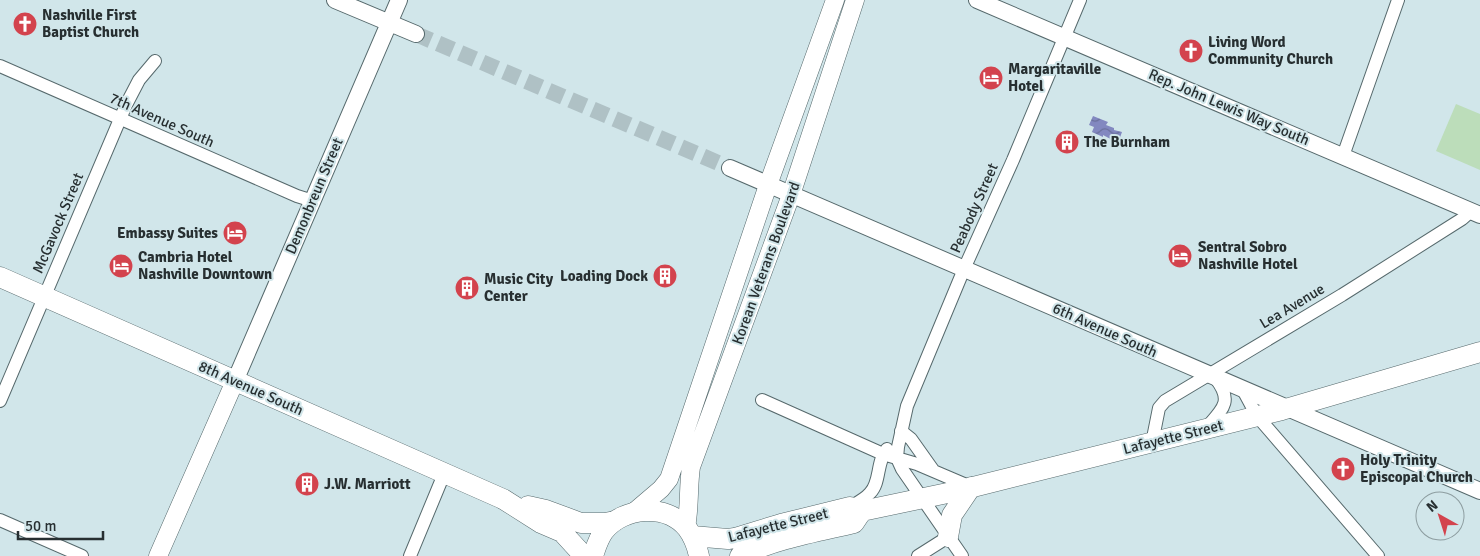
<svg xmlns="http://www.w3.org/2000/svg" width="1480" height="556" font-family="Signika,sans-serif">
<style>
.grass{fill:#bcddba}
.water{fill:url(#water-waves)}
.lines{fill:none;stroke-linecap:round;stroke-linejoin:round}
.tertiary-tunnel{stroke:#afc1c5;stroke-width:16;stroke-dasharray:16 8;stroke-linecap:butt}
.minor-casing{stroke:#56696c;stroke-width:14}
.tertiary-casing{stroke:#56696c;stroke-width:18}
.secondary-casing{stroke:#56696c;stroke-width:19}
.primary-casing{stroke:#56696c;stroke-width:21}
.minor{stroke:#fff;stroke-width:12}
.tertiary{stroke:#fff;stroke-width:16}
.secondary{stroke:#fff;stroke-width:18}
.primary{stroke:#fff;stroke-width:20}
.labels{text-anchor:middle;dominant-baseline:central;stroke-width:4;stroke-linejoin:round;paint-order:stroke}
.poi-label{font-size:15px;font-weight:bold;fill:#272f31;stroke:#d1e6ea;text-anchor:start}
.street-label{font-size:15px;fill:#272f31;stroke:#d1e6ea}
</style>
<defs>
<pattern id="water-waves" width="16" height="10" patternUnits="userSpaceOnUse" patternTransform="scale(1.25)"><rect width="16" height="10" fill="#8288c0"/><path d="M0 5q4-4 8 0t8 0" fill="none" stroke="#6a709d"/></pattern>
</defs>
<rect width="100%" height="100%" fill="#d1e6ea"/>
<!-- grass -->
<path class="grass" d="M1456,104L1480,114V170L1436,151Z"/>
<!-- water -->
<path class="water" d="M1093,116L1108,122L1106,125L1114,128V130L1122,132L1118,143L1103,135V137L1092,132L1094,127L1089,125Z"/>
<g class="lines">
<!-- tertiary-tunnel -->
<path class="tertiary-tunnel" d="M416,34L730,168"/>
<defs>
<path id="minor" d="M0,66L297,196L313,201
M1343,156L1398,0
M1243,390L1257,416L1378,556
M762,400L883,454L917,464L971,487
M0,401L126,105L139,80L155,61
M1207,427C1223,409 1233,401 1216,379
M901,431L911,439L933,470
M1152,443L1159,408L1165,401L1342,295L1462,219L1471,211
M850,507C857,503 865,499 870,493C881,482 876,462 887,449
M0,520L82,556
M410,556L444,474
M918,556L948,537
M962,556L902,469L897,458L898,447L907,406L964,269L1013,160L1080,0"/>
<path id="tertiary" d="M335,0L416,34
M977,0L1480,215
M730,168L1480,491
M235,381L399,0"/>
<path id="secondary" d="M634,512L661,489L669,479L768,185L835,0
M686,527C690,507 688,487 691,467L791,195L855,0
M158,556L235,381"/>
<path id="primary" d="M0,277L503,499L541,523L562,532L584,556
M528,506L546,510L581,523H605L615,521
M692,536L728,539L735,538L781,524L850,507L862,511L957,491L1282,410L1480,352
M948,537L952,515L971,487
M593,556C596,547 598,539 604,531C623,507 666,503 687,528C693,536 697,546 699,556
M740,556C775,539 816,532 854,523L862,511"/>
</defs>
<!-- minor casing -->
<use href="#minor" class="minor-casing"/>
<!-- tertiary casing -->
<use href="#tertiary" class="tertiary-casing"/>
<!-- secondary casing -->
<use href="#secondary" class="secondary-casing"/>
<!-- primary casing -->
<use href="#primary" class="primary-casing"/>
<!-- minor -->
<use href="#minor" class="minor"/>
<!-- tertiary -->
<use href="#tertiary" class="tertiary"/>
<!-- secondary -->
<use href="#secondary" class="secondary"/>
<!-- primary -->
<use href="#primary" class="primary"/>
</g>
<!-- icons -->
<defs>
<symbol id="church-disc" viewBox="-11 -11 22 22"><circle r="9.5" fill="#d3434d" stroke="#d1e6ea"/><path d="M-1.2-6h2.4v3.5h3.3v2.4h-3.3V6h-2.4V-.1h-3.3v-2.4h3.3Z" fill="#fff"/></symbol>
<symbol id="hotel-disc" viewBox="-11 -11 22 22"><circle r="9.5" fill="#d3434d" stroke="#d1e6ea"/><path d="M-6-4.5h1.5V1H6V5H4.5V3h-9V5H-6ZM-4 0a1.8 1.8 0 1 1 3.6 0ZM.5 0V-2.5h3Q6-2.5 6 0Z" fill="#fff"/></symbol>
<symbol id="building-disc" viewBox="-11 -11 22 22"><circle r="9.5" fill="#d3434d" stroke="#d1e6ea"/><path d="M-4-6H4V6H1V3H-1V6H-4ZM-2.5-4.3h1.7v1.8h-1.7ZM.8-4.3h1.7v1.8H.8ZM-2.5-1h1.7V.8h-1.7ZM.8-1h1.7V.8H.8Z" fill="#fff"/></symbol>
</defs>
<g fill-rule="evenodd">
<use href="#church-disc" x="11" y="10" width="28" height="28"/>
<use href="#church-disc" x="1177" y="37" width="28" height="28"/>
<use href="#hotel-disc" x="977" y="64" width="28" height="28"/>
<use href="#building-disc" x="1053" y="128" width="28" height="28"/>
<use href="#hotel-disc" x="221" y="219" width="28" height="28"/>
<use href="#hotel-disc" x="1166" y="242" width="28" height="28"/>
<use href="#hotel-disc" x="107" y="252" width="28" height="28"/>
<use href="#building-disc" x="651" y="262" width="28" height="28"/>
<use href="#building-disc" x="453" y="274" width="28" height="28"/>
<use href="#church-disc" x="1329" y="455" width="28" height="28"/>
<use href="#building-disc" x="293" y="470" width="28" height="28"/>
</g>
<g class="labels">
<!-- poi labels -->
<g class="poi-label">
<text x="42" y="15">Nashville First<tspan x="42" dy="17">Baptist Church</tspan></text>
<text x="1208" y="42">Living Word<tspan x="1208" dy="17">Community Church</tspan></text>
<text x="1008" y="69">Margaritaville<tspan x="1008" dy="17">Hotel</tspan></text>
<text x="1084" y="142">The Burnham</text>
<text x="218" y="233" text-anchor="end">Embassy Suites</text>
<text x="1198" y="247">Sentral Sobro<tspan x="1198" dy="17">Nashville Hotel</tspan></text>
<text x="138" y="257">Cambria Hotel<tspan x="138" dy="17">Nashville Downtown</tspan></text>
<text x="648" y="276" text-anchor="end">Loading Dock</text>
<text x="484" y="279">Music City<tspan x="484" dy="17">Center</tspan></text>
<text x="1360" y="460">Holy Trinity<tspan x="1360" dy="17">Episcopal Church</tspan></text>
<text x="324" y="484">J.W. Marriott</text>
</g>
<!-- street labels -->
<g class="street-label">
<text transform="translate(1229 107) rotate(23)">Rep. John Lewis Way South</text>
<text transform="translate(162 120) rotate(24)">7th Avenue South</text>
<text transform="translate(314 196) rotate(-67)">Demonbreun Street</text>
<text transform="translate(974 208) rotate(-66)">Peabody Street</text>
<text transform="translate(58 223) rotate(-67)">McGavock Street</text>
<text transform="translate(766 263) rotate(-70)">Korean Veterans Boulevard</text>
<text transform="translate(1292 306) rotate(-31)">Lea Avenue</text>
<text transform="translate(1105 330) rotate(24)">6th Avenue South</text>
<text transform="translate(251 388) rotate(24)">8th Avenue South</text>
<text transform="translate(1173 437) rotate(-14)">Lafayette Street</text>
<text transform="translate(778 525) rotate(-14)">Lafayette Street</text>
</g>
</g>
<!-- north arrow -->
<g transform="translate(1440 516) rotate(321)"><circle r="24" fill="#d1e6ea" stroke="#8d9da0"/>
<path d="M0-4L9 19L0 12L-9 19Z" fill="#d3434d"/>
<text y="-8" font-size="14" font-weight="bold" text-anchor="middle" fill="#272f31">N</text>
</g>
<!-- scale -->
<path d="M18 531v8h85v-8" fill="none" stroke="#272f31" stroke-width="2.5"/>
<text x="25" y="531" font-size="15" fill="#272f31" stroke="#d1e6ea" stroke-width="4" paint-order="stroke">50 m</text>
</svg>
